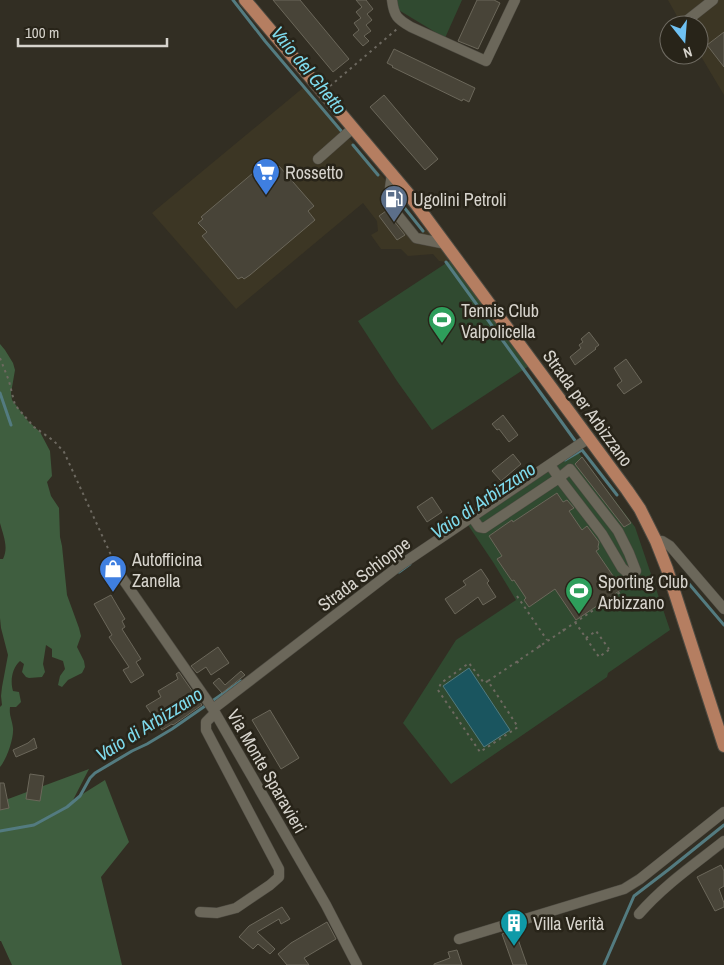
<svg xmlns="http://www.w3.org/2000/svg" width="724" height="965" font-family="'Archivo Narrow',sans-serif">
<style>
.built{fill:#3c3624}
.green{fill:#304a30}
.forest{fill:#3f5e3f}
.water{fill:#1a555f;stroke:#537b80}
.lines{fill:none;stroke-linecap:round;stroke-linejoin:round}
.stream{stroke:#537b80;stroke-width:3}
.building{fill:#484438;stroke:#6b675a}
.minor-casing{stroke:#4e4b42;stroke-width:11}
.major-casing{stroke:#4e4b42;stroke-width:14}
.path{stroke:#6d6960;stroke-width:2;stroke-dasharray:2.5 4;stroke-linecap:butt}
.minor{stroke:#6b675a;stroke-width:10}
.major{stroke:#b57e61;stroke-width:12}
.labels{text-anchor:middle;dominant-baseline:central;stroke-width:5;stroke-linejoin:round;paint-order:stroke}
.poi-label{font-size:18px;fill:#d7d4cd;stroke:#282419;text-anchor:start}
.street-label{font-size:18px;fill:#d7d4cd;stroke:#282419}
.water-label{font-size:19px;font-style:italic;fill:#7edaec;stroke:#282419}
</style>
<rect width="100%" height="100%" fill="#322e23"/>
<!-- built -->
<path class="built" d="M668,0H724V95L699,53V25H682Z
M304,87L388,183L396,194L393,202L419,234L426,229L450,259L446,262L439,261L433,254L408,256L401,249H381L371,235L378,231L377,221L363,203L236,309L152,213Z"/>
<!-- green -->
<path class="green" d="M397,0H462L445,38L397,9Z
M451,260L529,366L432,430L397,381L358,321Z
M578,452L635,527L670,630L608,673L607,677L451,784L403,723L456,640L516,600L493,562L468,525Z"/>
<!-- forest -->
<path class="forest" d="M0,344L5,350L13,363L15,370L11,393L12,400L28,421L40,432L50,451L52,476L47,482L51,496L59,508L60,537L62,546L67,595L79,628L81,636L77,647L84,661L85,667L82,673L68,680L62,687L58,685L60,676L65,669L63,661L52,657V649L46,645L43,664L45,672L42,677L29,678L26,677L22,672L24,664L20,661C12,668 10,681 13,691L19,692L21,702L16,707H10C9,716 12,719 13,728C14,738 7,759 0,767V707L2,705L1,696L2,687L8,655L1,628L0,618V559H3C9,547 3,535 0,523Z
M89,769L73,800L105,780L129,842L101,877L122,965H12L1,941H0V802Z"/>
<!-- water -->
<path class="water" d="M469,668L510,730L484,747L443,686Z"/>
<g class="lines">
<!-- stream -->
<path class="stream" d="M233,0L265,41L343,133
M353,145L378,175
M395,196L423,231
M446,262L576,442
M0,393L11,425
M582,450L617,495
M565,460L582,450
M399,572L410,564
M684,578L724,625
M0,831L34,825L67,807L80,796L90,778L95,773L132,751L147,744L172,729L241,681
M604,965L634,896L668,870L724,825"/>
</g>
<!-- building -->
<path class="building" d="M273,0H300L349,59L333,72Z
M356,0H366L373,9L367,14L372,20L366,25L371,31L364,36L369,41L363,46L353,35L359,30L354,23L361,18L356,12L362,7Z
M477,0H494L500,3L478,49L458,41Z
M724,32V67L707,45Z
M394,49L475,88L469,102L463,99L462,101L392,67L393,66L387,63Z
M384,95L438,159L425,170L370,107Z
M266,162L273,171L279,166L314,206L308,211L315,220L250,275L244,279L242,277L238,279L202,236L207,232L198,223L203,219L201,217Z
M386,211L405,235L397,240L379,216Z
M589,332L599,345L595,348L596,349L575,365L570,357L581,348L579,345L583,342L581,339Z
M626,359L642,382L624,394L617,385L622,381L614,368Z
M503,415L518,435L509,442L499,429L497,430L492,424Z
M513,454L521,464L501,481L492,471Z
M582,457L631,523L624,527L575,464Z
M557,493L563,502L567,500L574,508L569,511L582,530L587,526L599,542L598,547L599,549L596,551L622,589L576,620L555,589L529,607L524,600L526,598L514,580L512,581L497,559L502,556L489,536L512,520L513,522Z
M432,497L442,512L427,522L417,507Z
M481,569L489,581L487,583L496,597L483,605L478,597L455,614L445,599L466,585L463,581Z
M111,595L125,619L122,621L125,627L122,629L141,659L136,662L144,675L131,683L123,670L129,667L109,637L112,635L94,604Z
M218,647L229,663L211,675L206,667L197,673L191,666Z
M241,671L245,675L222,693L213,683L219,678L225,685Z
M179,672L202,705L173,725L172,724L162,730L146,706L161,697L158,691L178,679L176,674Z
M270,710L299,758L281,769L252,720Z
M34,738L37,748L16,757L13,750L28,743Z
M30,774L44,776L40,801L26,799Z
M0,783H4L9,808L0,810Z
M721,865L724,871V886L719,889L724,903V907L715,911L697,877Z
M282,907L290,919L281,924L279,919L257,932L275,949L270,954L258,944L253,949L239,937L249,926Z
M327,922L336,939L304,958L309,965H287L278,954L291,943Z
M515,930L520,945L527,965H513L502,934Z
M457,950L462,965H434V964L450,958L448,952Z"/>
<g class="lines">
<defs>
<path id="minor" d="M392,0C394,16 397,19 411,27L486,61L515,0
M685,22L713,0
M318,159L353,128
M392,173L388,203L416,238L446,244
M472,517L479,527L484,528L559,478L602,534L622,568L629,574L636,571L629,553L618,531L570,469L559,478L550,465
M656,541H662L670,546L724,609
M120,575L213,709L326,905L357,965
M213,709L399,566L589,438
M200,912L217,913L236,908L270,885L279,877V869L206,730V722L215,713
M639,914C663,886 695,864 724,841
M459,939L624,889L640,879L724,812"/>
<path id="major" d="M245,0L407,192L627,490L640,509L656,541L667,569L724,746"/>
</defs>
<!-- minor casing -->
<use href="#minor" class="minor-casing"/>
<!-- major casing -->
<use href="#major" class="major-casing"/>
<!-- path -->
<path class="path" d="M330,86L397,29
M0,358L9,381L15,405L34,427L54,441L64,452L116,566
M517,596L547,640
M575,622L599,657L610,649
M563,629L566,634
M586,638L596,631L609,649
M539,645L542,650
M517,661L519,665
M488,681L484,683L469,663L441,683L438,690L480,752L518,727L488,681L622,591"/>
<!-- minor -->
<use href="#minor" class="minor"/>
<!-- major -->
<use href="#major" class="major"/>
</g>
<!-- icons -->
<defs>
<symbol id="supermarket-pin" viewBox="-11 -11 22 30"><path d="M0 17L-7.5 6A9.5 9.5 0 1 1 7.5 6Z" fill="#3f7fe0" stroke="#282419"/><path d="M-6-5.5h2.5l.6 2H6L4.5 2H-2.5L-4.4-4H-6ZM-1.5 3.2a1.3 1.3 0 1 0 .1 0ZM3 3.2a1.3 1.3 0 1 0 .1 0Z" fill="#fff"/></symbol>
<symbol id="fuel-pin" viewBox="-11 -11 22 30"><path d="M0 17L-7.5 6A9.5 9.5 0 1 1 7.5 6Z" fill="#5c6f8a" stroke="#282419"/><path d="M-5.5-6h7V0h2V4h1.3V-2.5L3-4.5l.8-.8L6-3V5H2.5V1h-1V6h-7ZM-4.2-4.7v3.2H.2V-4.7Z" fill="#fff"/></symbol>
<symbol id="stadium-pin" viewBox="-11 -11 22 30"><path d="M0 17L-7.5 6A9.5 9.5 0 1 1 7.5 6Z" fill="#2e9e5b" stroke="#282419"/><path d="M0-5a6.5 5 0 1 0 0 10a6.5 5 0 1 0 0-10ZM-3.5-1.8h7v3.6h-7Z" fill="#fff"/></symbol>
<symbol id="shop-pin" viewBox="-11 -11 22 30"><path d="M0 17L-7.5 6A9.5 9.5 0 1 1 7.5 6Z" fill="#3f7fe0" stroke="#282419"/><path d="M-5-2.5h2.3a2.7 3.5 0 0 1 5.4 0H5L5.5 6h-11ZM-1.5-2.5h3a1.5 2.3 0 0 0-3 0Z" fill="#fff"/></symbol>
<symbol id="building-pin" viewBox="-11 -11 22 30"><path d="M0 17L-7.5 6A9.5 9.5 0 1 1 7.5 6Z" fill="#0f9aa8" stroke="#282419"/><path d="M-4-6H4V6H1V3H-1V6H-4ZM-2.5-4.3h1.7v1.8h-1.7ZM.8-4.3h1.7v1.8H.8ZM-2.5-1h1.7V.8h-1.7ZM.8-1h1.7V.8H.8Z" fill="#fff"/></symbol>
</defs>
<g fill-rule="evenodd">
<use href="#supermarket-pin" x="250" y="156" width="32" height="43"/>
<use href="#fuel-pin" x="378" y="183" width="32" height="43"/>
<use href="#stadium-pin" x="426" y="304" width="32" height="43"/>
<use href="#shop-pin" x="97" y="553" width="32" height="43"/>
<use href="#stadium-pin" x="563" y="575" width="32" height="43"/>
<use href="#building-pin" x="498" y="907" width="32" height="43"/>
</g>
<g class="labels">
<!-- poi labels -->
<g class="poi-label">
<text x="285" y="172">Rossetto</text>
<text x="413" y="199">Ugolini Petroli</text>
<text x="461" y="310">Tennis Club<tspan x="461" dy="21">Valpolicella</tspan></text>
<text x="132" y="559">Autofficina<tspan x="132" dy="21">Zanella</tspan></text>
<text x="598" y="581">Sporting Club<tspan x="598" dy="21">Arbizzano</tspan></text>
<text x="533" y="923">Villa Verità</text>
</g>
<!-- street labels -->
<g class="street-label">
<text transform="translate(588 408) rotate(54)">Strada per Arbizzano</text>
<text transform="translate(364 574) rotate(-37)">Strada Schioppe</text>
<text transform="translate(267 771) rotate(60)">Via Monte Sparavieri</text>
</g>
<!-- water labels -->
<g class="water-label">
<text transform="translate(309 70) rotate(51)">Vaio del Ghetto</text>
<text transform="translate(483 500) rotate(-34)">Vaio di Arbizzano</text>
<text transform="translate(149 724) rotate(-32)">Vaio di Arbizzano</text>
</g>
</g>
<!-- north arrow -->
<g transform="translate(684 40) rotate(163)"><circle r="24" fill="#282419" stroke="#6e6a61"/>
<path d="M0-4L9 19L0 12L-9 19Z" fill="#6fc2f4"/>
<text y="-8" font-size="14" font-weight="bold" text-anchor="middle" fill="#d7d4cd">N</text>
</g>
<!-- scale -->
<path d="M18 38v8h149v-8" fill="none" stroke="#d7d4cd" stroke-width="2.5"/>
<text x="25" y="38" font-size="15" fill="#d7d4cd" stroke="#282419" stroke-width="4" paint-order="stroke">100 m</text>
</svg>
